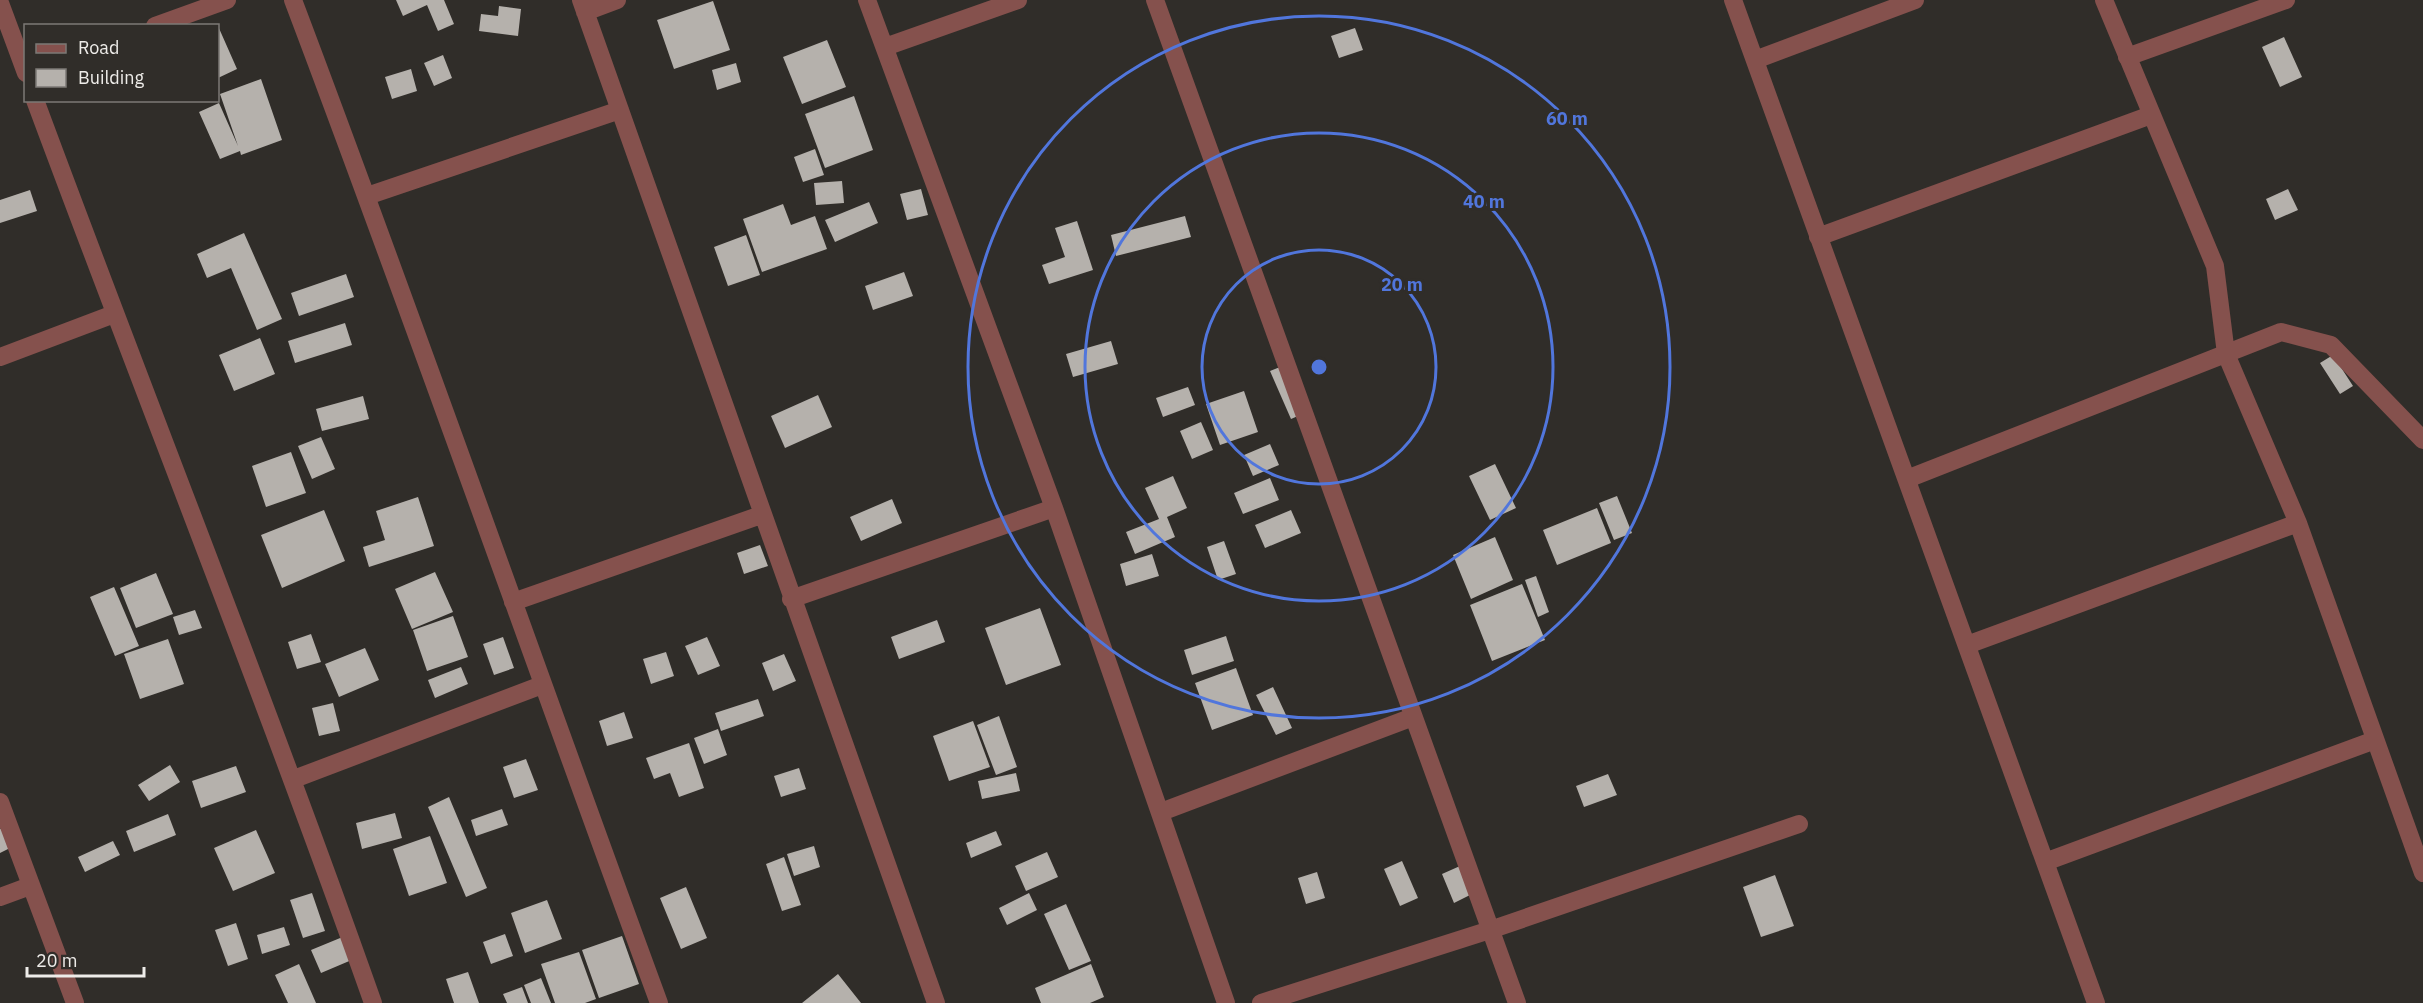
<svg xmlns="http://www.w3.org/2000/svg" width="2423" height="1003" font-family="'IBM Plex Sans',sans-serif">
<style>
.building{fill:#b5b1ac}
.lines{fill:none;stroke-linecap:round;stroke-linejoin:round}
.street{stroke:#85514d;stroke-width:18}
.ring{fill:none;stroke:#5176dc;stroke-width:3}
.centre{fill:#5176dc;stroke:#302d29;stroke-width:3}
.ring-label{font-size:18px;text-anchor:middle;font-weight:bold;fill:#5176dc;stroke:#302d29;stroke-width:6;stroke-linejoin:round;paint-order:stroke}
</style>
<rect width="100%" height="100%" fill="#302d29"/>
<!-- building -->
<path class="building" d="M396,0H444L454,24L438,31L427,5L403,16Z
M713,1L730,50L674,69L657,20Z
M499,6L521,9L518,36L479,31L481,14L498,16Z
M218,26L237,69L218,78Z
M1355,28L1363,50L1339,58L1331,36Z
M2284,37L2302,77L2280,87L2262,47Z
M827,40L846,87L802,104L783,57Z
M443,55L452,78L434,86L424,63Z
M736,63L741,82L717,90L712,70Z
M411,69L417,91L392,99L385,77Z
M261,79L282,140L241,155L240,151L220,159L199,112L219,103L238,146L220,94Z
M854,96L873,150L825,168L805,114Z
M815,149L824,175L803,182L794,157Z
M842,181L844,203L816,205L814,183Z
M921,189L928,215L907,220L900,194Z
M2288,189L2298,210L2275,220L2266,199Z
M30,190L37,211L0,223V200Z
M869,202L878,223L835,242L825,220Z
M783,204L791,225L815,216L827,249L762,272L743,219Z
M1185,216L1191,237L1116,256L1111,235Z
M1077,221L1093,270L1049,284L1042,265L1065,257L1055,228Z
M244,233L282,319L257,330L231,268L207,278L197,254Z
M746,235L760,275L728,286L714,247Z
M904,272L913,296L873,310L865,286Z
M346,274L354,297L299,316L291,293Z
M345,323L352,345L295,363L288,341Z
M260,338L275,374L234,391L219,355Z
M1111,341L1118,364L1073,377L1066,354Z
M2333,355L2353,386L2340,394L2320,363Z
M1285,365L1305,413L1291,419L1270,371Z
M1188,387L1195,405L1163,417L1156,398Z
M1244,391L1258,432L1220,445L1206,404Z
M818,395L832,427L785,448L771,416Z
M363,396L369,419L322,431L316,409Z
M1201,422L1213,450L1192,459L1180,431Z
M321,437L335,469L312,479L298,446Z
M1270,444L1279,465L1253,476L1244,455Z
M291,452L306,493L266,507L252,466Z
M1495,464L1516,508L1490,520L1469,476Z
M1173,476L1187,508L1167,517L1175,537L1135,554L1126,532L1159,519L1145,488Z
M1270,478L1279,500L1243,514L1234,493Z
M1617,496L1632,533L1614,540L1599,503Z
M418,497L434,546L369,567L363,547L385,540L376,511Z
M892,499L902,523L861,541L850,517Z
M1597,508L1611,543L1557,565L1543,530Z
M324,510L345,561L282,588L261,535Z
M1291,510L1301,533L1265,548L1255,525Z
M1495,537L1513,580L1471,599L1453,555Z
M1224,541L1236,574L1218,580L1207,547Z
M760,545L768,566L744,574L737,553Z
M1152,554L1159,576L1126,586L1120,564Z
M435,572L453,612L412,629L395,589Z
M156,573L173,614L136,628L120,588Z
M1536,576L1549,612L1538,617L1525,580Z
M1522,584L1545,640L1492,661L1470,605Z
M114,587L139,646L115,656L90,597Z
M1040,608L1061,665L1006,685L985,628Z
M195,610L202,628L179,635L173,617Z
M453,616L468,657L427,671L413,630Z
M937,620L945,642L899,659L891,637Z
M311,634L321,662L297,669L288,642Z
M1226,636L1234,661L1192,675L1184,650Z
M503,637L514,668L494,675L483,644Z
M707,637L720,666L698,675L685,646Z
M168,639L184,684L140,699L124,654Z
M365,648L379,680L339,697L325,664Z
M666,652L674,676L651,684L643,659Z
M784,654L796,681L773,691L762,663Z
M461,667L468,684L435,698L428,680Z
M1236,668L1253,715L1212,730L1195,683Z
M1273,687L1292,728L1276,735L1256,695Z
M758,699L764,716L721,731L715,713Z
M333,703L340,731L319,736L312,708Z
M624,712L633,738L607,746L599,721Z
M999,716L1017,767L996,775L977,725Z
M973,721L990,767L949,781L933,736Z
M718,729L727,755L704,764L694,738Z
M689,743L704,788L679,797L670,773L654,779L646,758Z
M526,759L538,790L514,798L503,767Z
M170,765L180,782L149,801L138,785Z
M236,766L246,792L201,808L192,781Z
M799,768L806,789L781,797L774,776Z
M1016,773L1020,791L982,799L978,781Z
M1608,774L1617,795L1584,807L1576,786Z
M449,797L487,888L466,897L428,807Z
M502,809L508,825L476,836L471,820Z
M395,813L402,838L362,849L356,823Z
M168,814L176,835L134,852L126,831Z
M5,826L14,846L0,853V829Z
M256,830L275,873L233,891L214,848Z
M996,831L1002,845L971,858L966,843Z
M430,836L447,883L409,896L393,849Z
M113,841L120,855L85,872L78,857Z
M814,846L820,867L794,876L787,854Z
M1047,852L1058,877L1026,891L1015,866Z
M784,857L801,905L782,911L766,864Z
M1402,861L1418,898L1400,906L1384,869Z
M1460,866L1472,894L1454,903L1442,874Z
M1317,872L1325,898L1306,904L1298,878Z
M1775,875L1794,926L1761,937L1743,887Z
M686,887L707,938L681,949L660,898Z
M312,893L325,931L303,938L290,900Z
M1029,893L1037,910L1007,925L999,908Z
M547,900L562,939L525,953L511,913Z
M1066,904L1091,961L1069,970L1044,914Z
M236,923L248,959L228,966L215,930Z
M284,927L290,945L262,954L257,935Z
M505,934L513,956L491,964L483,942Z
M345,936L354,959L321,973L311,950Z
M622,936L639,984L599,998L582,950Z
M579,952L596,999L585,1003H555L541,964Z
M299,964L316,1003H288L275,975Z
M1091,964L1104,997L1090,1003H1041L1035,988Z
M468,972L479,1003H454L446,979Z
M838,974L861,1003H802Z
M541,978L551,1003H531L524,985Z
M522,987L528,1003H507L503,994Z"/>
<g class="lines">
<!-- street -->
<path class="street" d="M293,0C419,333 536,669 659,1003
M581,0L936,1003
M867,0L1054,508L1226,1003
M1155,0L1517,1003
M1733,0L2096,1003
M2104,0L2215,266L2226,354L2298,523L2423,873
M0,3L26,73
M585,12L617,0
M155,26L227,0
M885,47L1018,0
M2127,57L2286,0
M1755,60L1915,0
M35,100C147,402 266,700 373,1003
M367,196L620,110
M1818,237L2151,115
M0,357L114,314
M1907,479L2281,332L2331,345L2423,440
M791,599L1054,508
M513,602L761,515
M1967,645L2298,523
M294,779L542,685
M0,802L75,1003
M1161,812L1413,717
M2045,862L2375,740
M0,897L30,886
M1261,1003L1490,930L1799,824"/>
</g>
<!-- distance rings -->
<g class="ring">
<circle cx="1319" cy="367" r="117"/>
<circle cx="1319" cy="367" r="234"/>
<circle cx="1319" cy="367" r="351"/>
</g>
<circle cx="1319" cy="367" r="9" class="centre"/>
<g class="ring-label">
<text x="1567" y="125">60 m</text>
<text x="1484" y="208">40 m</text>
<text x="1402" y="291">20 m</text>
</g>
<!-- legend -->
<rect x="24" y="24" width="195" height="78" fill="#302d29" stroke="#7c7976" stroke-width="1.5"/>
<rect x="36" y="44" width="30" height="9" fill="#85514d" stroke="#7c7976" stroke-width="1.5"/>
<text x="78" y="54" font-size="18" fill="#eeece9">Road</text>
<rect x="36" y="69" width="30" height="18" fill="#b5b1ac" stroke="#7c7976" stroke-width="1.5"/>
<text x="78" y="84" font-size="18" fill="#eeece9">Building</text>
<!-- scale -->
<path d="M27 967v9h117v-9" fill="none" stroke="#eeece9" stroke-width="3"/>
<text x="36" y="967" font-size="18" fill="#eeece9" stroke="#302d29" stroke-width="4.5" paint-order="stroke">20 m</text>
</svg>
